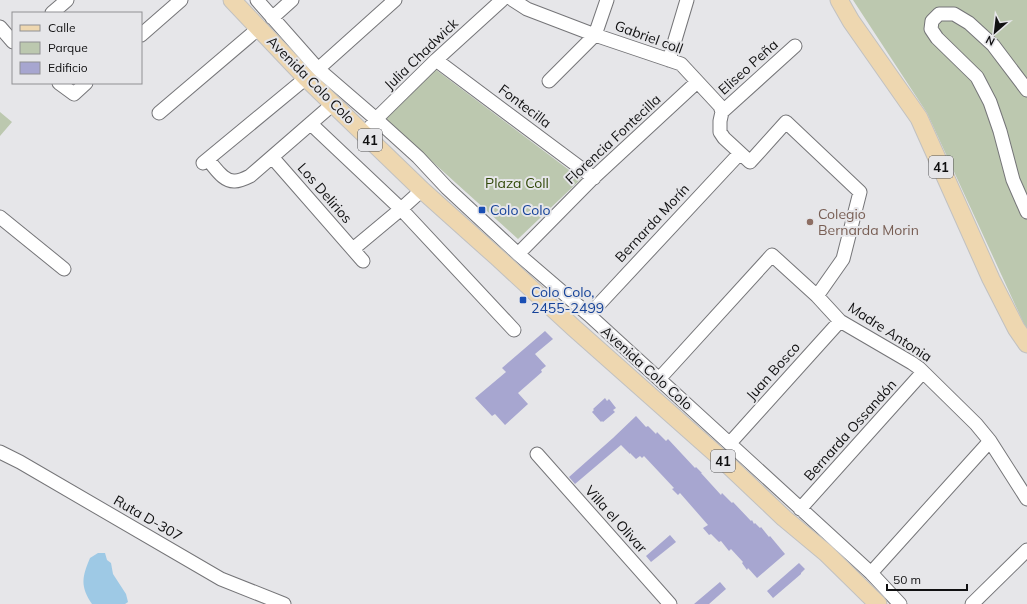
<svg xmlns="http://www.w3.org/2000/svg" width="1027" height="604" font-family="Mulish,sans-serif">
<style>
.green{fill:#bcc8af}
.water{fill:#9ec9e5}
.building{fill:#a7a6d0}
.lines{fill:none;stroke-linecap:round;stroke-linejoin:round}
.minor-casing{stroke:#757578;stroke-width:15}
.major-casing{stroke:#c1c1c1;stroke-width:19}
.minor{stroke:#fff;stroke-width:13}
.major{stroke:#eed7b0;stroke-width:17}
.transit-dot{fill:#1a4fb4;stroke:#e6e6e9;stroke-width:1.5}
.education-dot{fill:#8d6e63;stroke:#e6e6e9;stroke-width:1.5}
.labels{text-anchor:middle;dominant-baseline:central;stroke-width:4;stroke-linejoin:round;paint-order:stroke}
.shield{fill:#e6e6e9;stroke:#505052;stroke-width:1}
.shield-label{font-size:13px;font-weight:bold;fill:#101011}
.street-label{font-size:14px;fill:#101011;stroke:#e6e6e9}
.park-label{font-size:14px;fill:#314808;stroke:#e6e6e9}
.transit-label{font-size:14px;fill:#164399;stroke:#e6e6e9;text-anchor:start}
.education-label{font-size:14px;fill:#785e54;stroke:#e6e6e9;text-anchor:start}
</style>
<rect width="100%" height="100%" fill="#e6e6e9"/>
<!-- green -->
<path class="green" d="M853,0H1027V328L1024,324L927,113Z
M435,69L581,179L518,239L385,119Z
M0,112L12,122L0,136Z"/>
<!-- water -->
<path class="water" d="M98,553H105L107,560L111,563L113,574L126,594L128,602L125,604H92C80,586 82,577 90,558Z"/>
<!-- building -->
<path class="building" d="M545,331L553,339L535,354L546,366L541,370L542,372L518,393L528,404L505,425L495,414L492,416L475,398L506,372L502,368Z
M605,398L607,401L609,399L616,408L613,410L615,412L603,422L602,421L601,422L592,412L594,410L593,409Z
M636,416L646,427L648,426L656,434L657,432L666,441L668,439L695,468L696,467L702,473H701L721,495L722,493L732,503L733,502L751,521L752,520L754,524L755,523L760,528L761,527L769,537L770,536L785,554L757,578L748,568L747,570L742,563L743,562L731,549L729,551L721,541L719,542L711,534L709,535L703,528L708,525L680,493L678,495L672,489L674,488L644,456L642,458L640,456L636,459L630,453V454L621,445L575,484L569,477L613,438Z
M670,535L676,542L651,562L646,556Z
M799,563L805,569L801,573V574L773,598L767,591Z
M720,582L726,589L709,604H694Z"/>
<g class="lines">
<defs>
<path id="minor" d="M257,0L318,69L376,119L418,157L447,188L518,254L589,315L871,573L900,604
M513,0L527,9L595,35L681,64L720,106L722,112L720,121V132L724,138L750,162L786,122L860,192L843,259L817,296
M52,13L67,0
M272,18L292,0
M0,27L13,42
M141,35L181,0
M436,60L594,178
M669,60L687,0
M318,69L395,0
M549,81L595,35L607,0
M59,83L74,94L86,83
M1027,90L993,45L969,23L954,14H939L932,21L931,29L937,38L977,77L990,102L1000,131L1013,180L1027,212
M722,112L795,46
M159,113L259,28
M311,124L401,209L514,330
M365,135L376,119L436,60L502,0
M272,157L363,261
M208,160C215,167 223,182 235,181C240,181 246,178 250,176L333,104
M203,163L306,78
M0,217L64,269
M353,249L401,209L422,190
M518,254L591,180L697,82
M589,315L740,153
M659,379L772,255L817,296L840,321L912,363L919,368L976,424L990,441L1027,499
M730,443L840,321
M0,452L20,462L221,579L284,604
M537,454L670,604
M800,509L923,372
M871,573L990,441
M972,604L1027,550"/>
<path id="major" d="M232,0L306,78L422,190L497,257L574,328L725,462L784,518L826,553L878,604
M839,0L851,21L919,118L991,279L1016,328L1027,344"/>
</defs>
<!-- minor casing -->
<use href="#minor" class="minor-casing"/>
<!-- major casing -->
<use href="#major" class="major-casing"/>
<!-- minor -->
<use href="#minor" class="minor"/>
<!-- major -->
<use href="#major" class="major"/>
</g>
<!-- markers -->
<g class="transit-dot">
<rect x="478" y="206" width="8" height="8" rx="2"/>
<rect x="519" y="296" width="8" height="8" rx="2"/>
</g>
<circle class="education-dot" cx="810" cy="222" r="4"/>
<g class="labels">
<!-- shield labels -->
<g class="shield">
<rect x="358" y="129" width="24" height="22" rx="3"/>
<rect x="929" y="156" width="24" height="22" rx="3"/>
<rect x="711" y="450" width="24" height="22" rx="3"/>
</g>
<g class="shield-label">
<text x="370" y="140">41</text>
<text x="941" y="167">41</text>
<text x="723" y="461">41</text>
</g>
<!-- street labels -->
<g class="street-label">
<text transform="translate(649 37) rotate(20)">Gabriel coll</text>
<text transform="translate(421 54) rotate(-44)">Julia Chadwick</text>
<text transform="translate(748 67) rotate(-42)">Eliseo Peña</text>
<text transform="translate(311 80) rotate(45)">Avenida Colo Colo</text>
<text transform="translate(525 106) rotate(37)">Fontecilla</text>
<text transform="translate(613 139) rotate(-43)">Florencia Fontecilla</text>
<text transform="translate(325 193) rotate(49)">Los Delirios</text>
<text transform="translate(652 223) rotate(-47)">Bernarda Morín</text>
<text transform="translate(890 332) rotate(33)">Madre Antonia</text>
<text transform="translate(647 368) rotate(42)">Avenida Colo Colo</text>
<text transform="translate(773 371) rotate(-48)">Juan Bosco</text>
<text transform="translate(850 430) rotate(-48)">Bernarda Ossandón</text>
<text transform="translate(148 518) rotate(30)">Ruta D-307</text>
<text transform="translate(616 519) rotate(48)">Villa el Olivar</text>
</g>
<!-- park labels -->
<g class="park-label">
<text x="517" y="183">Plaza Coll</text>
</g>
<!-- transit labels -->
<g class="transit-label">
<text x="490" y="210">Colo Colo</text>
<text x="531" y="292">Colo Colo,<tspan x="531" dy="16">2455-2499</tspan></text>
</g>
<!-- education labels -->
<g class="education-label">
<text x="818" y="214">Colegio<tspan x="818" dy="16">Bernarda Morin</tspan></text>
</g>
</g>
<!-- legend -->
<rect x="12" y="12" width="130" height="72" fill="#e6e6e9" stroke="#909093"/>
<rect x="20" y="25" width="20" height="6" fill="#eed7b0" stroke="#909093"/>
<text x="48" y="32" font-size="12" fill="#101011">Calle</text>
<rect x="20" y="42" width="20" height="12" fill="#bcc8af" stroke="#909093"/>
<text x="48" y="52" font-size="12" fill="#101011">Parque</text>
<rect x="20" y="62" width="20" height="12" fill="#a7a6d0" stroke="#909093"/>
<text x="48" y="72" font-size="12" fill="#101011">Edificio</text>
<!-- north arrow -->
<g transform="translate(995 32) rotate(208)" stroke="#e6e6e9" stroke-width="3" paint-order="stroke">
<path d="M0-3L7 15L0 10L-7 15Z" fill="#101011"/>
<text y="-6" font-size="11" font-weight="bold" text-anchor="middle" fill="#101011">N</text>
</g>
<!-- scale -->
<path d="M887 584v6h80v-6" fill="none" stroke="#101011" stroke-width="2"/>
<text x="893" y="584" font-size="12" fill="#101011" stroke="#e6e6e9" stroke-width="3" paint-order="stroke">50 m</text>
</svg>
